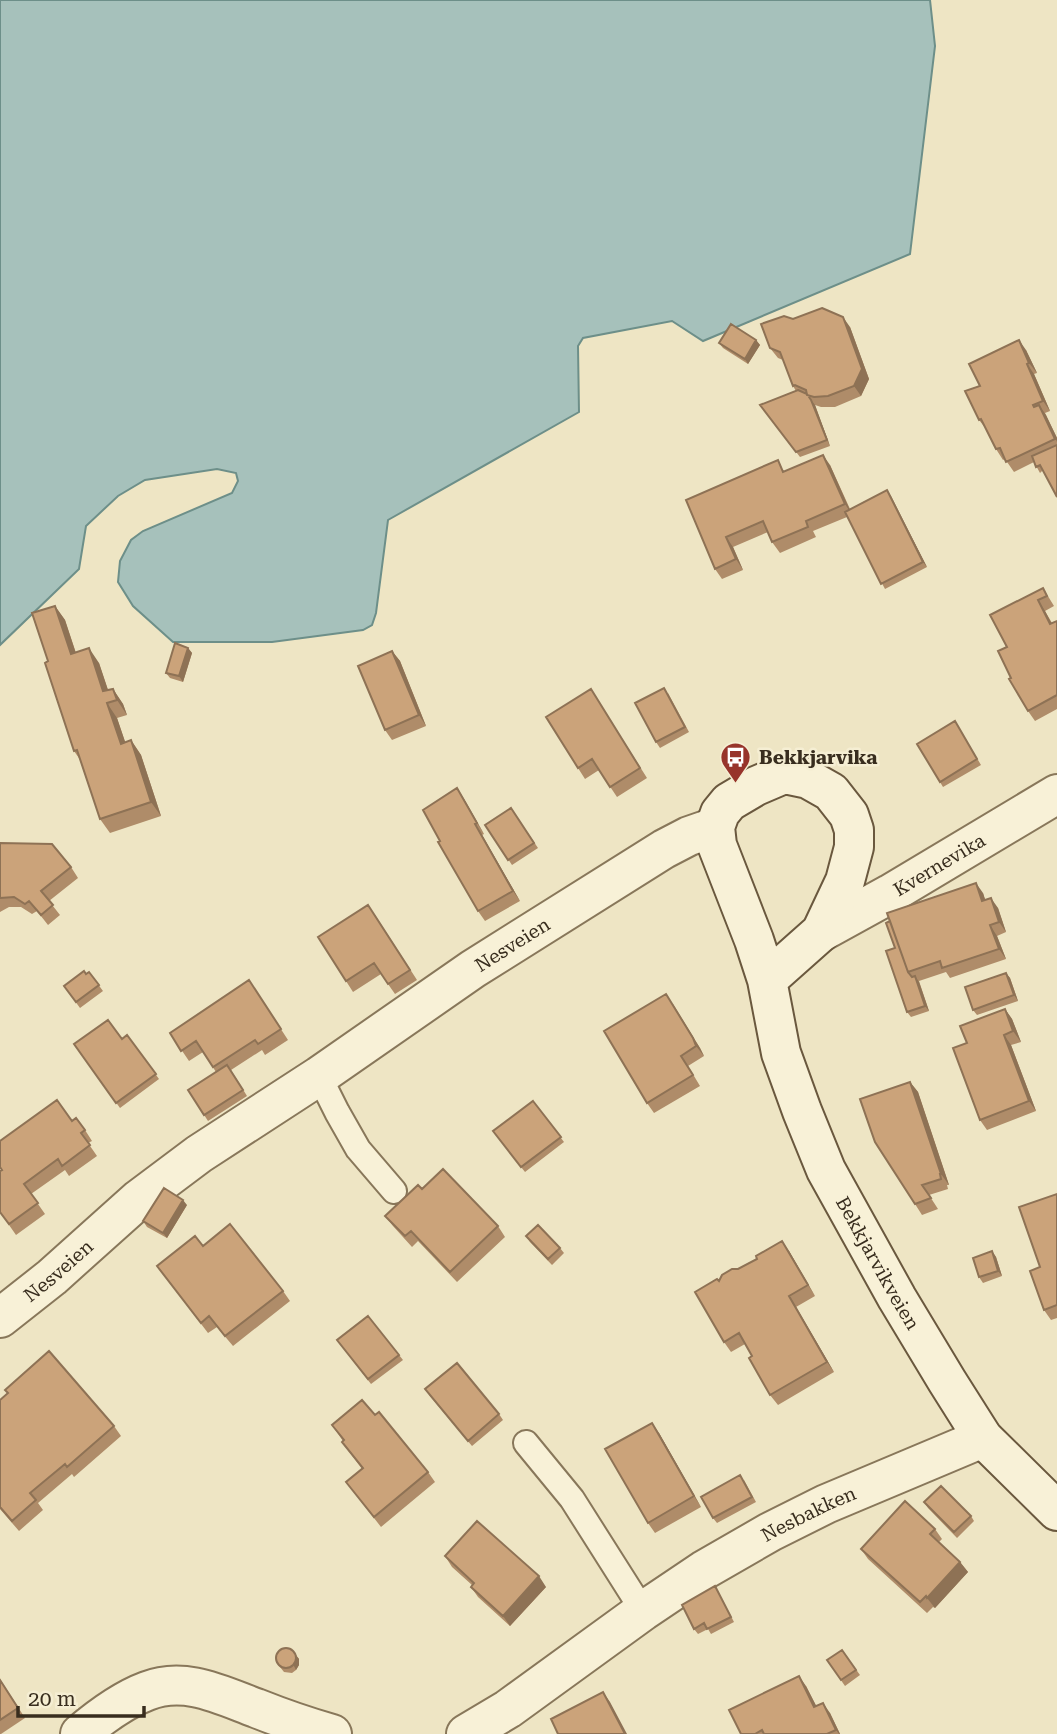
<svg xmlns="http://www.w3.org/2000/svg" width="1057" height="1734" font-family="'Roboto Serif',serif">
<style>
.water{fill:#a6c1bb;stroke:#6d8f89;stroke-width:2}
.lines{fill:none;stroke-linecap:round;stroke-linejoin:round}
.lane-casing{stroke:#88775a;stroke-width:28}
.street-casing{stroke:#88775a;stroke-width:42}
.secondary-casing{stroke:#6a583e;stroke-width:42}
.lane{stroke:#f8f1d7;stroke-width:24}
.street{stroke:#f8f1d7;stroke-width:38}
.secondary{stroke:#f8f1d7;stroke-width:38}
.wall{fill:#af8c69}
.shaded-wall{fill:#8e7255}
.building{fill:#cba37a;stroke:#8e7255;stroke-width:2}
.labels{text-anchor:middle;dominant-baseline:central;stroke-width:5;stroke-linejoin:round;paint-order:stroke}
.poi-label{font-size:19px;font-weight:bold;fill:#382d1e;stroke:#f5eed3;text-anchor:start}
.street-label{font-size:19px;fill:#382d1e;stroke:#f5eed3}
</style>
<rect width="100%" height="100%" fill="#eee5c4"/>
<!-- water -->
<path class="water" d="M0,0H930L935,46L910,254L703,341L672,321L583,338L578,346L579,412L388,520L376,613L372,625L363,630L272,642H173L133,606L118,582L120,561L131,540L143,531L232,493L238,481L236,473L217,469L145,480L118,496L86,526L79,569L0,645Z"/>
<g class="lines">
<defs>
<path id="lane" d="M319,1076L337,1112L358,1149L394,1191
M526,1443L572,1499L643,1611"/>
<g id="street">
<path id="s1" d="M821,932L890,894L1057,794"/>
<path id="s2" d="M0,1318L52,1277L139,1199L199,1154L319,1076L473,969L664,849L689,836L715,827"/>
<path d="M80,1734C100,1717 123,1700 147,1691C185,1676 221,1695 256,1708C281,1718 307,1727 332,1734"/>
<path id="s3" d="M466,1734L508,1709L643,1611L704,1570L770,1532L826,1504L983,1438"/>
</g>
<g id="secondary">
<path id="s4" d="M767,980L821,932L845,881L854,847V830L849,815L831,792L808,779L784,774L756,786L729,802L720,813L715,827L717,845L754,940L767,980L781,1053L802,1111L826,1170L897,1298L947,1381L983,1438L1057,1511"/>
</g>
</defs>
<!-- lane casing -->
<use href="#lane" class="lane-casing"/>
<!-- street casing -->
<use href="#street" class="street-casing"/>
<!-- secondary casing -->
<use href="#secondary" class="secondary-casing"/>
<!-- lane -->
<use href="#lane" class="lane"/>
<!-- street -->
<use href="#street" class="street"/>
<!-- secondary -->
<use href="#secondary" class="secondary"/>
</g>
<!-- wall -->
<path class="wall" d="M793,319L850,327L869,379L861,396L835,407H821L815,405L830,446L800,457L760,405L796,391L793,386L783,360L778,358L770,348Z
M756,340L760,345L748,364L723,348L719,343Z
M1026,350L1037,373L1034,374L1050,411L1045,413L1057,438V497L1043,470L1040,473L1034,462L1014,472L1005,459L1003,460L996,449L987,430L979,420L980,386Z
M830,465L850,509L887,490L927,567L885,589L847,517L813,531L816,537L780,553L772,542L768,532L733,547L743,570L722,579L715,569L686,500L786,471Z
M1043,588L1054,606L1045,611L1052,623L1057,621V709L1035,721L1028,711L1011,678Z
M55,606L65,620L76,653L99,663L108,690L113,689L123,704L127,715L117,718L125,742L131,740L141,755L161,816L110,833L100,819L81,761L74,751L48,661Z
M188,648L192,653L183,682L170,678L166,673Z
M392,651L400,661L426,726L392,740L385,730Z
M591,689L647,778L617,797L599,770L585,779L578,768Z
M668,693L689,732L660,748L656,742Z
M955,721L981,765L943,787L940,782Z
M457,788L464,799L484,834L482,835L520,901L485,921L478,911L440,841Z
M511,808L538,848L512,865L485,825Z
M0,843L71,867L78,878L49,901L60,915L48,925L37,911L32,914L21,907H9L0,912Z
M983,893L985,900L998,908L1006,932L997,936L1006,959L950,978L946,972L919,981L929,1011L911,1017L907,1012L895,948Z
M375,915L417,980L395,994L381,974L353,992L346,981Z
M89,972L103,991L80,1008L64,986Z
M1006,973L1010,978L1018,1001L977,1015L973,1010Z
M249,980L288,1040L265,1055L262,1050L231,1070L247,1096L208,1121L188,1090L216,1072L203,1052L189,1061L170,1033Z
M673,1004L700,1048L704,1056L688,1066L700,1086L654,1113L647,1103Z
M1005,1009L1012,1019L1021,1042L1011,1045L1036,1111L987,1130L980,1120L967,1043Z
M127,1035L159,1079L120,1108L74,1044L122,1039Z
M910,1082L918,1092L949,1185H947L948,1189L929,1195L938,1209L922,1215L915,1204Z
M533,1101L564,1142L525,1172L493,1131Z
M72,1121L85,1130L92,1141L88,1143L97,1156L69,1176L65,1170L31,1194L45,1214L16,1235L0,1212Z
M422,1189L498,1226L505,1237L457,1282L418,1241L412,1247L393,1226L385,1216Z
M1057,1194V1318L1051,1320L1044,1310L1040,1267Z
M187,1205L167,1238L147,1227L143,1221Z
M526,1236L560,1248L564,1253L552,1265L530,1242Z
M203,1246L283,1291L290,1301L233,1346L217,1327L208,1333L157,1266Z
M789,1251L815,1296L796,1307L834,1372L778,1405L770,1395L752,1356L745,1344L731,1352L724,1342L719,1281Z
M992,1251L996,1257L1002,1276L983,1283L979,1277Z
M368,1316L403,1360L371,1384L337,1340Z
M429,1395L499,1414L503,1420L472,1446Z
M0,1400L114,1426L121,1436L74,1477L72,1474L38,1503L43,1510L19,1531L0,1509Z
M375,1415L428,1472L435,1482L381,1527L346,1482L362,1469L342,1442L343,1441L332,1425Z
M659,1433L701,1507L655,1533L648,1523Z
M744,1480L756,1502L717,1523L713,1518Z
M924,1502L971,1516L974,1521L957,1538L928,1508Z
M935,1529L942,1539L939,1542L960,1562L968,1572L935,1608L933,1607L927,1613L868,1559L861,1549Z
M445,1556L546,1587L510,1626L478,1597L471,1587L472,1585L452,1567Z
M718,1591L734,1622L711,1634L708,1629L698,1634L694,1629Z
M292,1650L299,1659V1665L296,1670L292,1673L284,1672L276,1662Z
M842,1650L860,1675L845,1686L827,1660Z
M0,1679L25,1718L1,1734H0Z
M806,1686L816,1706L830,1713L840,1734H741Z"/>
<!-- shaded-wall -->
<path class="shaded-wall" d="M843,317L850,327L869,379L861,396L854,386Z
M756,340L760,345L748,364L745,359Z
M1019,340L1026,350L1037,373L1029,363Z
M1027,364L1034,374L1050,411L1043,401Z
M811,400L815,405L830,446L827,440Z
M1039,405L1046,415L1057,438V442Z
M823,455L830,465L852,515L845,504Z
M887,490L891,496L927,567L923,562Z
M726,537L733,547L743,570L736,559Z
M1038,600L1045,611L1057,634L1050,624Z
M55,606L65,620L81,669L71,654Z
M89,648L99,663L112,702L103,691Z
M188,648L192,653L183,682L179,676Z
M392,651L400,661L426,726L419,715Z
M113,689L123,704L127,715L117,700Z
M107,703L117,718L131,759L121,744Z
M131,740L141,755L161,816L151,802Z
M457,788L464,799L484,834L477,823Z
M475,824L482,835L520,901L513,891Z
M976,883L983,893L989,911L982,901Z
M991,898L998,908L1006,932L999,922Z
M990,925L997,936L1006,959L999,949Z
M1006,973L1010,978L1018,1001L1014,995Z
M915,976L919,982L929,1011L925,1006Z
M666,994L700,1048L704,1056L696,1046Z
M1005,1009L1012,1019L1021,1042L1013,1031Z
M1004,1035L1011,1045L1036,1111L1029,1101Z
M910,1082L918,1092L949,1185L941,1174Z
M183,1200L187,1205L167,1238L163,1233Z
M782,1241L789,1251L815,1296L808,1285Z
M992,1251L996,1257L1002,1276L998,1271Z
M789,1296L796,1307L834,1372L827,1362Z
M652,1423L659,1433L701,1507L694,1496Z
M960,1562L968,1572L935,1608L927,1598Z
M539,1576L546,1587L510,1626L503,1616Z
M295,1654L299,1659V1665L296,1670L293,1664Z
M799,1676L806,1686L822,1717L814,1707Z
M603,1692L610,1702L627,1734H625Z
M823,1703L830,1713L840,1734H839L836,1730Z"/>
<!-- building -->
<path class="building" d="M822,308L843,317L862,369L854,386L828,396L814,397L807,395L806,390L795,385L793,386L780,352L770,348L761,324L784,316L793,319Z
M731,324L756,340L745,359L719,343Z
M1019,340L1029,363L1027,364L1043,401L1033,405L1034,407L1039,405L1055,439L1006,462L1000,448L996,449L981,419L979,420L965,391L980,386L969,364Z
M798,390L807,394L811,400L827,440L796,452L760,405Z
M1057,445V497L1040,465L1036,467L1032,456Z
M823,455L845,504L806,521L808,527L772,542L763,521L726,537L736,559L715,569L686,500L778,460L783,472Z
M887,490L923,562L881,584L845,512Z
M1043,588L1047,596L1038,600L1050,624L1057,621V695L1028,711L1009,679L1011,678L998,651L1007,647L990,615Z
M55,606L71,654L89,648L103,691L113,689L117,700L107,703L121,744L131,740L151,802L100,819L77,750L74,751L45,663L48,661L32,613Z
M175,643L188,648L179,676L166,673Z
M392,651L419,715L385,730L358,666Z
M664,688L685,727L656,742L635,703Z
M591,689L640,768L610,787L592,759L578,768L546,717Z
M955,721L977,759L940,782L917,744Z
M457,788L477,823L475,824L513,891L478,911L438,842L440,841L423,810Z
M511,808L534,843L508,860L485,825Z
M0,843L52,844L71,867L41,891L53,905L41,915L29,901L25,904L14,897L0,898Z
M976,883L982,901L991,898L999,922L990,925L999,949L942,968L940,961L908,972L887,913Z
M368,905L410,970L388,984L374,963L346,981L318,937Z
M890,921L908,972L912,977L915,976L925,1006L907,1012L886,951L895,948L886,923Z
M84,971L86,974L89,972L99,985L76,1002L64,986Z
M1006,973L1014,995L973,1010L965,987Z
M249,980L281,1029L258,1044L255,1040L213,1067L196,1041L181,1051L170,1033Z
M666,994L693,1038L696,1046L681,1056L693,1075L647,1103L604,1031Z
M1005,1009L1013,1031L1004,1035L1029,1101L980,1120L953,1048L967,1043L960,1026Z
M108,1020L122,1039L127,1035L156,1074L116,1103L74,1044Z
M227,1065L243,1090L204,1115L188,1090Z
M910,1082L941,1174H940L941,1179L922,1185L931,1198L915,1204L875,1142L860,1099Z
M57,1100L72,1121L76,1118L85,1130L81,1133L90,1145L62,1166L58,1159L24,1184L38,1203L9,1224L0,1212V1171L2,1170L0,1167V1141Z
M533,1101L561,1137L521,1167L493,1131Z
M443,1169L498,1226L450,1272L411,1231L405,1236L385,1216L418,1185L422,1189Z
M164,1188L183,1200L163,1233L143,1221Z
M1057,1194V1305L1044,1310L1030,1271L1040,1267L1019,1207Z
M230,1224L283,1291L225,1336L209,1316L201,1323L157,1266L195,1236L203,1246Z
M538,1225L560,1248L548,1259L526,1236Z
M782,1241L808,1285L789,1296L827,1362L770,1395L749,1358L752,1356L739,1333L724,1342L695,1292L717,1279L719,1281L722,1275L732,1269H738L757,1259L756,1256Z
M992,1251L998,1271L979,1277L973,1258Z
M368,1316L399,1355L368,1379L337,1340Z
M49,1351L114,1426L67,1467L65,1464L30,1493L36,1500L12,1521L0,1507V1400L8,1393L5,1390Z
M457,1363L499,1414L468,1441L425,1389Z
M362,1400L375,1415L379,1412L428,1472L374,1517L346,1482L363,1468L342,1442L344,1440L332,1425Z
M652,1423L694,1496L648,1523L605,1449Z
M740,1475L752,1497L713,1518L701,1497Z
M941,1486L971,1516L954,1532L924,1502Z
M905,1501L935,1529L930,1534L960,1562L927,1598L926,1596L920,1602L861,1549Z
M477,1521L539,1576L503,1616L471,1587L474,1583L445,1556Z
M715,1586L731,1617L707,1629L704,1623L694,1629L682,1605Z
M276 1658a10 10 0 1 1 20 0a10 10 0 1 1-20 0Z
M842,1650L856,1670L841,1680L827,1660Z
M799,1676L814,1707L823,1703L836,1730L827,1734H764L762,1730L755,1734H741L729,1710Z
M0,1680L18,1708L0,1720Z
M603,1692L625,1734H558L551,1719Z"/>
<!-- icons -->
<defs>
<symbol id="bus-pin" viewBox="-11 -11 22 30"><path d="M0 17L-7.5 6A9.5 9.5 0 1 1 7.5 6Z" fill="#97342b" stroke="#f5eed3"/><path d="M-5-6H5V4H4V6H2V4H-2V6H-4V4H-5ZM-3.5-4V0h7V-4ZM-3.5 1.2v1.5H-2V1.2ZM2 1.2v1.5H3.5V1.2Z" fill="#fff"/></symbol>
</defs>
<g fill-rule="evenodd">
<use href="#bus-pin" x="718" y="740" width="35" height="47"/>
</g>
<g class="labels">
<!-- poi labels -->
<g class="poi-label">
<text x="759" y="757">Bekkjarvika</text>
</g>
<!-- street labels -->
<g class="street-label">
<text stroke="none"><textPath href="#s1" startOffset="136">Kvernevika</textPath></text>
<text stroke="none"><textPath href="#s2" startOffset="635">Nesveien</textPath></text>
<text stroke="none"><textPath href="#s4" startOffset="836">Bekkjarvikveien</textPath></text>
<text stroke="none"><textPath href="#s2" startOffset="75">Nesveien</textPath></text>
<text stroke="none"><textPath href="#s3" startOffset="408">Nesbakken</textPath></text>
</g>
</g>
<!-- scale -->
<path d="M18 1706v10h126v-10" fill="none" stroke="#382d1e" stroke-width="3.5"/>
<text x="28" y="1706" font-size="21" fill="#382d1e" stroke="#f5eed3" stroke-width="5" paint-order="stroke">20 m</text>
</svg>
